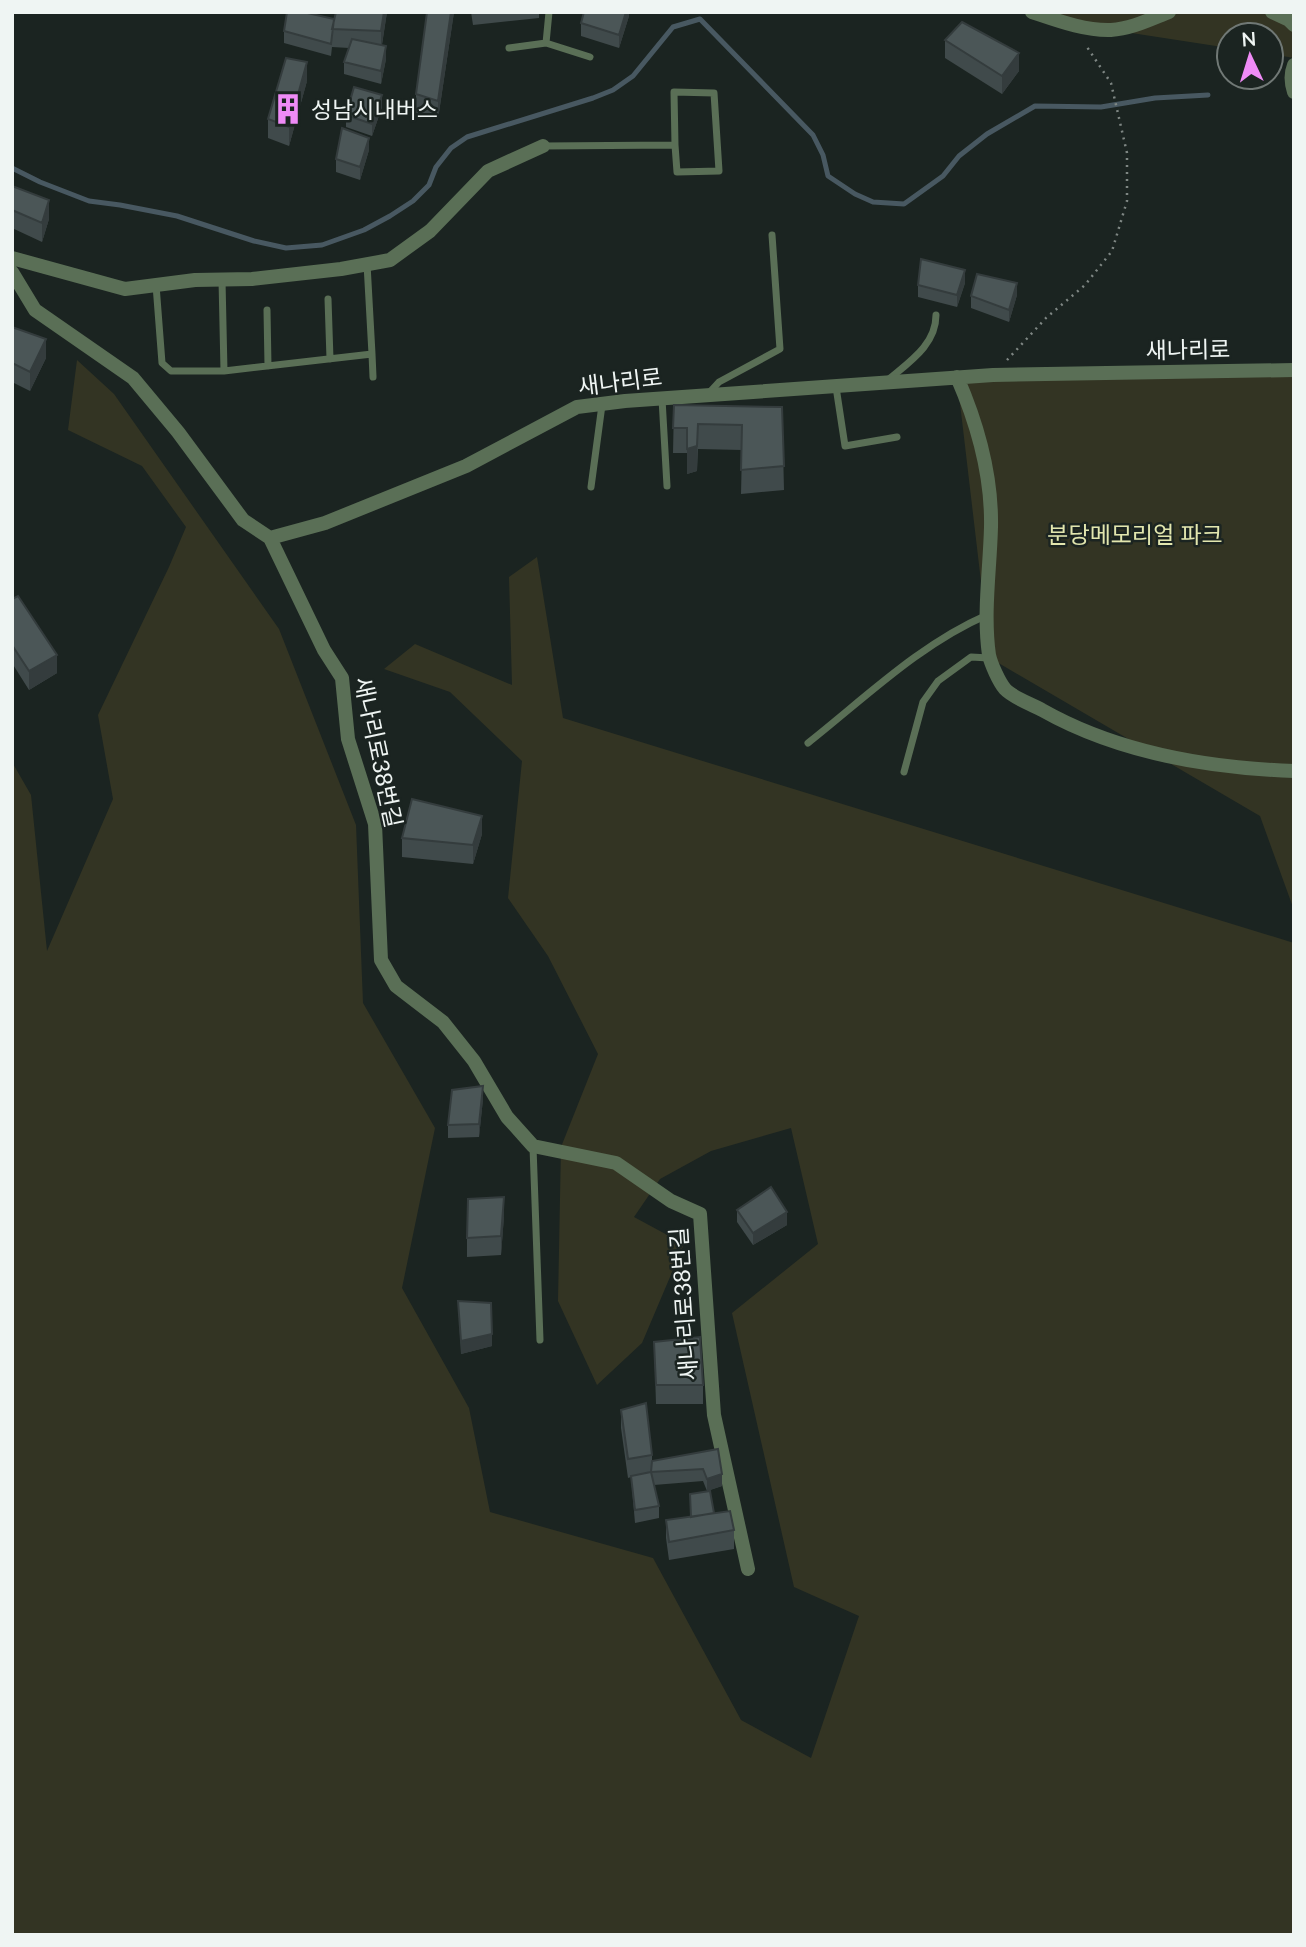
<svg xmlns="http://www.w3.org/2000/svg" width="1306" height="1947" font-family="Lato,'Noto Sans KR',sans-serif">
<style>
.green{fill:#333423}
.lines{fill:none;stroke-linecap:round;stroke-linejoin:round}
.stream{stroke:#485861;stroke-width:5}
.path{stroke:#7f8784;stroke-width:2.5;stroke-dasharray:2 5;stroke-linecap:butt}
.service{stroke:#5a6f56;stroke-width:7}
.minor{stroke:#5a6f56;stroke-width:14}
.wall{fill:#404a4b}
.shaded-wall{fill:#343c3d}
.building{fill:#4b5657;stroke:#343c3d;stroke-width:2}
.labels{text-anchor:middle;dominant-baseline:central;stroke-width:5;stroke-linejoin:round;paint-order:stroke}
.poi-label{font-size:23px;fill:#eff5f3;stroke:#1b2421;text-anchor:start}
.street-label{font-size:23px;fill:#eff5f3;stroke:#1b2421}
.park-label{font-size:23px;fill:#e2e6ae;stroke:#1b2421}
</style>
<rect width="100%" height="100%" fill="#1b2421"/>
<!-- green -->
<path class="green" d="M1031,12H1294V58L1271,54V35H1229V48L1073,24Z
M77,360L114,394L279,629L356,825L363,1003L435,1128L402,1288L469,1408L490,1512L653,1558L741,1720L811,1758L859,1616L794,1587L732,1313L818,1244L791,1128L711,1151L660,1179L634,1217L684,1244L642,1343L597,1385L558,1301L561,1147L598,1054L548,956L508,898L522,761L450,692L384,669L415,644L512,685L509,577L537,557L563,718L1294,943V1935H12V762L31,795L47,951L113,799L98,715L169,567L186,527L142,466L68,430Z
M1294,370V910L1260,816L990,658L957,378Z"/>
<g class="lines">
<!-- stream -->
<path class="stream" d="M12,168L40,182L89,201L120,205L177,216L254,241L286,248L322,245L364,230L390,216L413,201L429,185L436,167L451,148L467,137L593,98L613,90L633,76L673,27L700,19L813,135L823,155L828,176L855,194L873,202L904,204L943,176L959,156L987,134L1035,106L1101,107L1155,98L1208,95"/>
<!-- path -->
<path class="path" d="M1007,360L1046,318L1085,285L1112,251L1127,201V153L1111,83L1085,44
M1291,1935L1294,1932"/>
<!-- service -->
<path class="service" d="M546,43L590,57
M509,48L546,43L549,12
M543,146L675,145L677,172L719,171L714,93L674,92L675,145
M156,285L162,363L171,371H224L222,280
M328,299L330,359
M267,310L268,366
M372,354L373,377
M224,371L372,354L367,264
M888,380C909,362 936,345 936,315
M836,387L845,446L897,437
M708,394L719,382L780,349L772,235
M662,399L667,486
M591,487L602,405
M808,743C865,698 920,644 987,615
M904,772L923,702L938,681L971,657L989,658
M533,1147L540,1340"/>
<!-- minor -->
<path class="minor" d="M1032,12C1056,20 1085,31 1111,30C1131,29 1151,19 1169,12
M1272,12L1289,20L1294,25
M1294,65C1290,75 1291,83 1294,92
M12,258L125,289L195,280L252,279L341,269L390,260L430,231L488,171L543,146
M12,272L35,310L133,378L178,432L243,520L270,538L325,523L466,466L577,407L625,401L993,375L1294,370
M957,377C978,425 992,475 991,527C990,569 983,613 989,655C991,664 999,682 1005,689C1013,698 1032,704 1042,710C1118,753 1207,768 1294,771
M270,538L324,650L342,678L348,739L375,824L381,960L396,986L443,1022L474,1061L507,1117L533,1146L616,1163L671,1201L700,1214L714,1415L748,1569"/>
</g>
<!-- wall -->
<path class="wall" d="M387,12L382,45L386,59L381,84L344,74V62L349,48L332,47L331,56L284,43V31L334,19Z
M427,12H454L438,119L416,113V94Z
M471,12H539V18L473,25Z
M629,12V16L619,48L581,36V23Z
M945,40L1019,71L1002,94L945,58Z
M307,81L289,146L268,138V119Z
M382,107L372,136L346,127V115Z
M369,150L360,180L336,172V159Z
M12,186L49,219L42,242L12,228Z
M965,283L957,307L918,297V285Z
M1017,295L1009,322L971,308V296Z
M12,327L46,358L30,391L12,382Z
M674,405L782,407L784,490L741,494L742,450L698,449L697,471L687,474V453H673Z
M12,599L57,673L29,690L12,663Z
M482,834L473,864L402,857V838Z
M483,1099L479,1137L448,1138V1125Z
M737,1210L787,1225L753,1245L737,1222Z
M504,1216L501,1255L467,1257V1238Z
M458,1301L492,1346L461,1354Z
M654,1342L703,1385V1404H656Z
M621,1410L652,1455V1461L718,1449L722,1486L707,1491L703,1481L654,1485L659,1506V1518L635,1523L631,1477L628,1478L621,1428Z
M714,1513L734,1530V1549L669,1560L666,1538V1520Z"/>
<!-- shaded-wall -->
<path class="shaded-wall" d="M384,12H387L381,50V31Z
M451,12H454L438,119V101Z
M626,12H629V16L619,48V35Z
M386,46V59L381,84V71Z
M1019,53V71L1002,94V76Z
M307,62V81L289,146V127Z
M382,95V107L372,136V124Z
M369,138V150L360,180V167Z
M49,200V219L42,242V223Z
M965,270V283L957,307V295Z
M1017,283V295L1009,322V310Z
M46,339V358L30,391V372Z
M698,424L697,471L687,474V449Z
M57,655V673L29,690V671Z
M482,816V834L473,864V845Z
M483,1086V1099L479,1137V1124Z
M504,1197V1216L501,1255V1236Z
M787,1212V1225L753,1245V1233Z
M492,1334V1346L461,1354V1341Z
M722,1474V1486L707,1491V1479Z"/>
<!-- building -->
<path class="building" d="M287,12H303L334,19L331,44L284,31Z
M336,12H384L381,31L332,29Z
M427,12H451L438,101L416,94Z
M584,12H626L619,35L581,23Z
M962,22L1019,53L1002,76L945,40Z
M352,39L386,46L381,71L344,62Z
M286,58L307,62L289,127L268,119Z
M354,87L382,95L372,124L346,115Z
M342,128L369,138L360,167L336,159Z
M12,186L49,200L42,223L12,210Z
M921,259L965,270L957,295L918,285Z
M977,274L1017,283L1009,310L971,296Z
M12,327L46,339L30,372L12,363Z
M674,405L782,407L784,466L741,470L742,425L698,424L697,446L687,449V428H673Z
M18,596L57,655L29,671L12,645V599Z
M412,799L482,816L473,845L402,838Z
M483,1086L479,1124L448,1125L452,1090Z
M771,1187L787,1212L753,1233L737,1210Z
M504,1197L501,1236L467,1238L468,1199Z
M458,1301L491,1303L492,1334L461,1341Z
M700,1337L703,1385H656L654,1342Z
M646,1403L652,1455L628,1459L621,1410Z
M718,1449L722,1474L707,1479L703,1469L651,1472L652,1461Z
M651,1472L659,1506L635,1510L631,1476Z
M710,1491L714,1513L691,1517L690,1494Z
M730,1511L734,1530L669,1542L666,1520Z"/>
<!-- icons -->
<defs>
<symbol id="building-bare" viewBox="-9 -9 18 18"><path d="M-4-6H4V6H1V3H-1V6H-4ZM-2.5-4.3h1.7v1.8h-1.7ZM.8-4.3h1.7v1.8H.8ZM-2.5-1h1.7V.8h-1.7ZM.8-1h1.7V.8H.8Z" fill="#ef8bf6" stroke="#1b2421" stroke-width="2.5" paint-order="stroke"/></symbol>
</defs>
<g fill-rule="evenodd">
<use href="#building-bare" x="266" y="87" width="44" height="44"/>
</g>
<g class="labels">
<!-- poi labels -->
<g class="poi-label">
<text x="311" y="109">성남시내버스</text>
</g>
<!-- street labels -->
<g class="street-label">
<text transform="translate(1188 349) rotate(-1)">새나리로</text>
<text transform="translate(620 381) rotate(-7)">새나리로</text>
<text transform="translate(379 752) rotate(78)">새나리로38번길</text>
<text transform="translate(683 1304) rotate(-94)">새나리로38번길</text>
</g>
<!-- park labels -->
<g class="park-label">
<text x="1135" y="534">분당메모리얼 파크</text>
</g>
</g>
<!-- border -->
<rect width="1306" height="1947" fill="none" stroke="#eff5f3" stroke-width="28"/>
<!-- north arrow -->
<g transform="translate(1250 56) rotate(356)"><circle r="33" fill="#1b2421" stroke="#707875" stroke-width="2"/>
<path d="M0-5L12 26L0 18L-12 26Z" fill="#ef8bf6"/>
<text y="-10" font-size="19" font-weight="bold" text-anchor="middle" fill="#eff5f3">N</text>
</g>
</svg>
